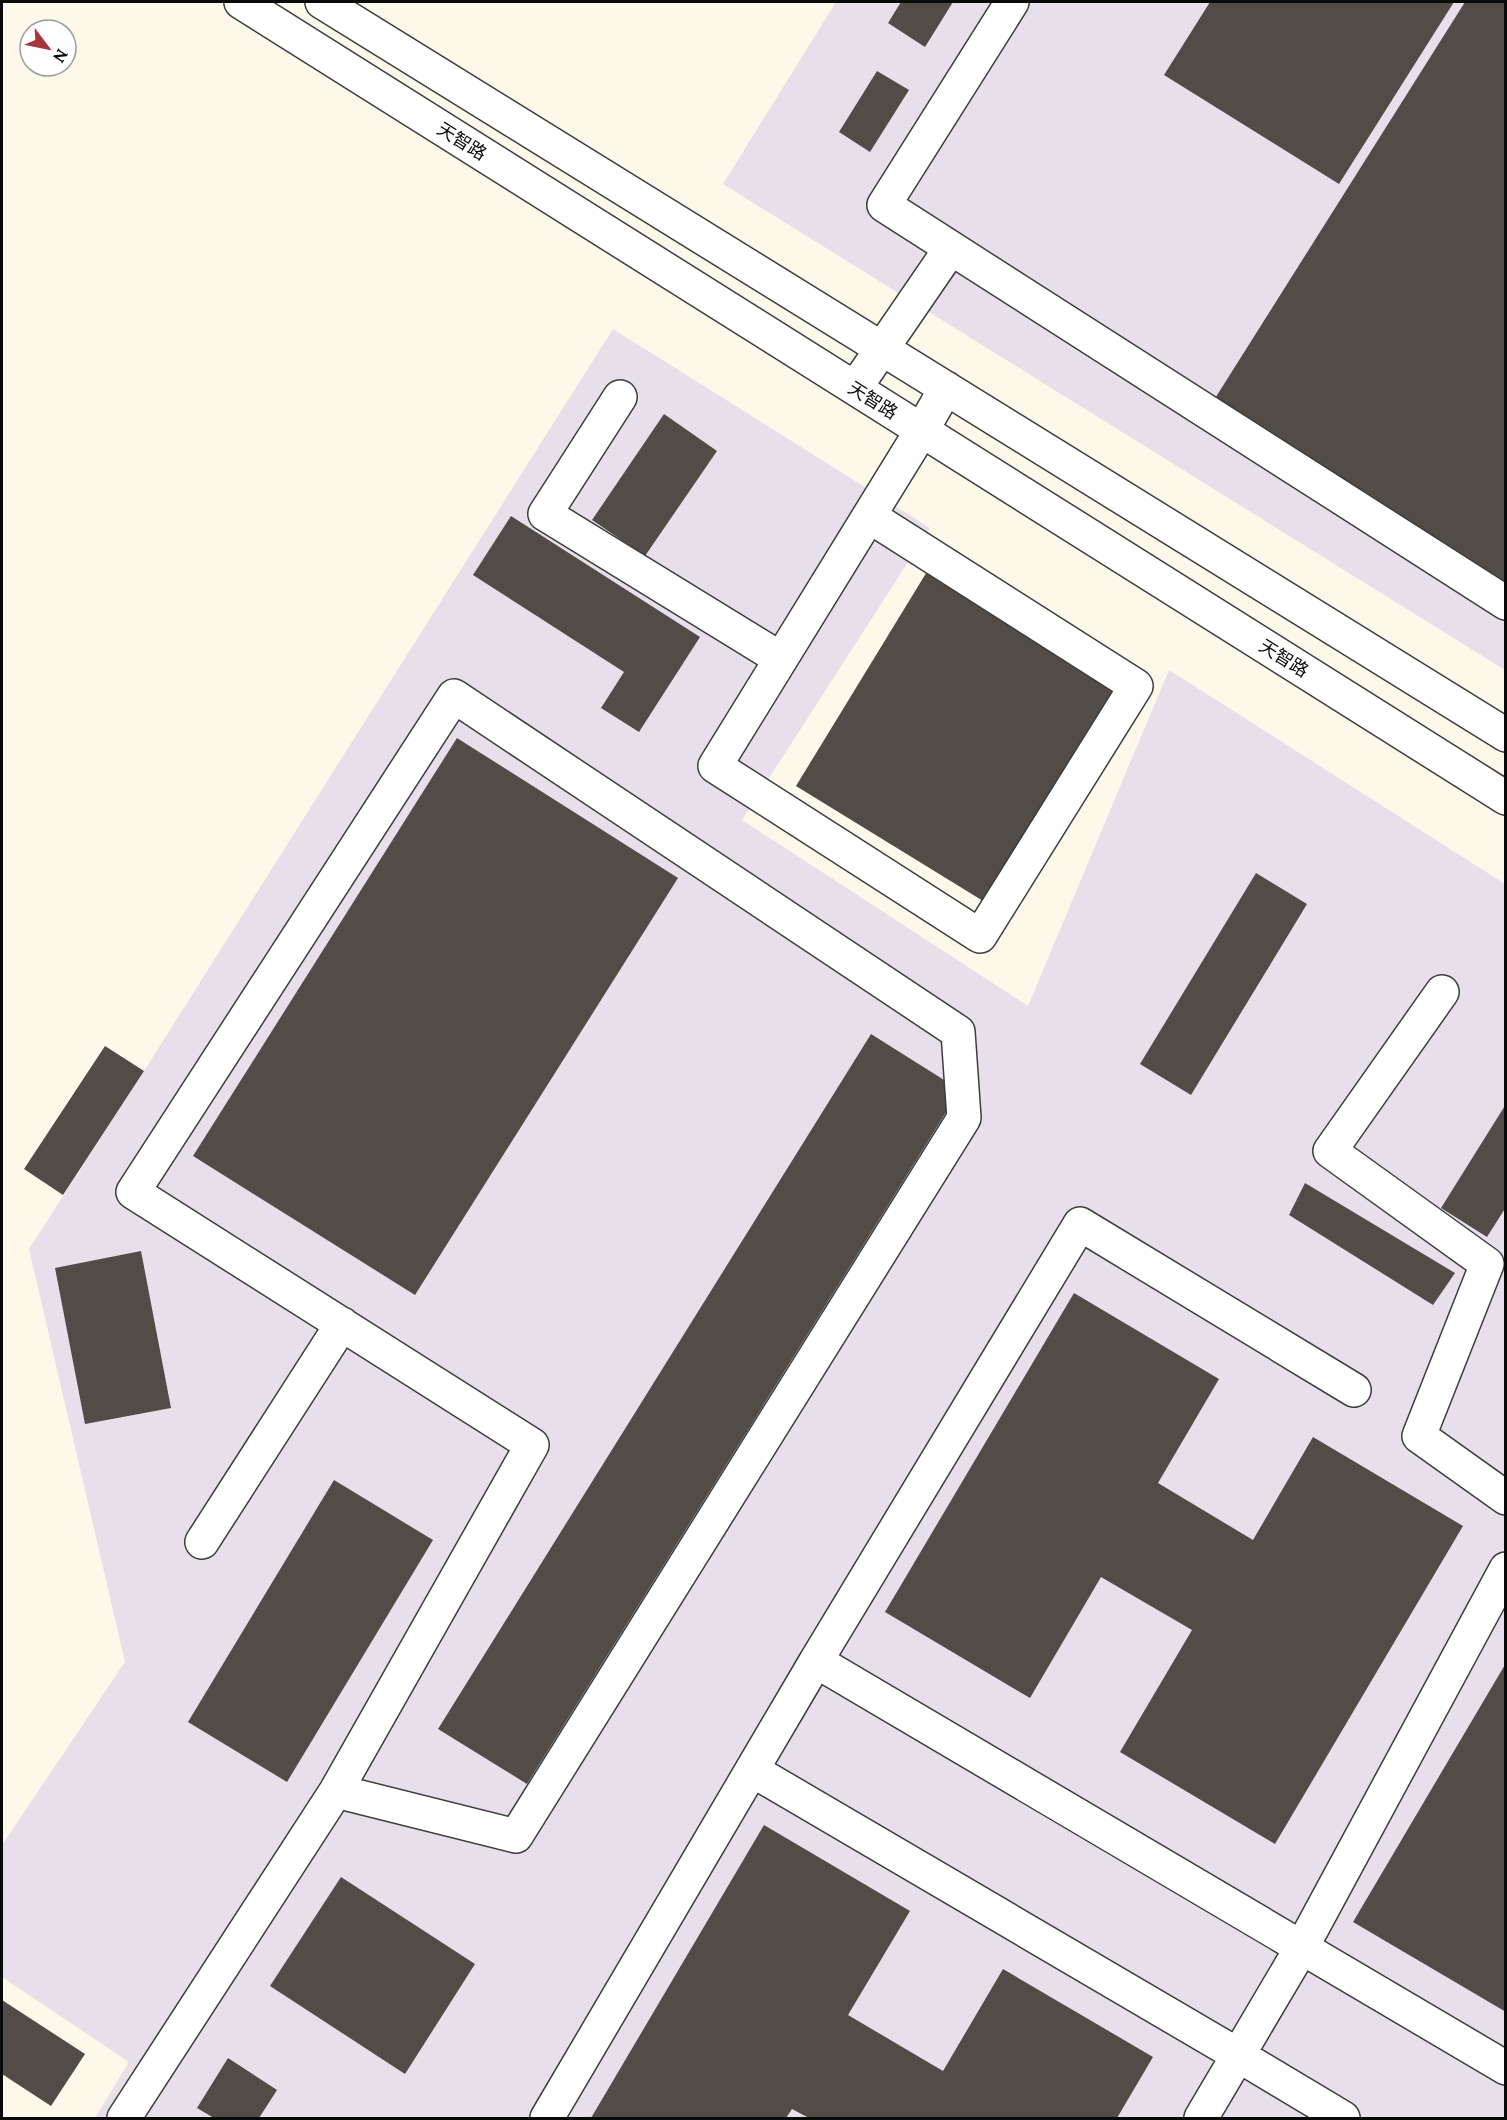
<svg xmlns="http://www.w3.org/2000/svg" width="1507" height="2120" font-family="Lora,'Noto Sans SC',serif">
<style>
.industrial{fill:#e7dfe9}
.building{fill:#524c48}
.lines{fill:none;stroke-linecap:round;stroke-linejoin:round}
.minor-casing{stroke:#3d3d3d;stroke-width:36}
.minor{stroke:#fff;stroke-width:33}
.labels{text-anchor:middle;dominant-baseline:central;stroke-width:6;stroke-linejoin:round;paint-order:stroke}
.street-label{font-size:18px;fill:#0a0a0a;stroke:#fff}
</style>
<rect width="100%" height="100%" fill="#fdf8ea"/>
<!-- industrial -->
<path class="industrial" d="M836,2H1505V670L723,184Z
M613,329L930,528L742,820L1028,1006L1169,670L1505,884V2118H95L129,2062L2,1977V1845L125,1662L29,1249L144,1071Z"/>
<!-- building -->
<path class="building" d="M901,2H953L925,47L888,23Z
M1210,2H1454L1339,184L1164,75Z
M1465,2H1506V583L1214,400Z
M877,71L909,90L870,152L839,132Z
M664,414L717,451L645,556L592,520Z
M511,516L700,637L639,732L601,708L624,672L473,575Z
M928,570L1121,688L988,904L796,786Z
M457,738L678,878L415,1295L193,1156Z
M1256,873L1307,904L1191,1095L1140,1064Z
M871,1034L960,1090L527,1784L438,1729Z
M105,1046L144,1071L63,1195L24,1169Z
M1506,1104V1207L1487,1237L1441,1208Z
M1305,1183L1455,1273L1433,1305L1289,1215Z
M141,1251L171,1408L85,1424L55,1268Z
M1074,1293L1219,1379L1158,1483L1253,1540L1313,1437L1463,1526L1275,1844L1120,1752L1192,1630L1101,1577L1030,1698L885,1612Z
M334,1480L433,1540L287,1782L188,1722Z
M1506,1663V2012L1353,1922Z
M764,1825L910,1911L848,2015L943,2071L1003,1969L1153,2057L1117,2118H809L792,2109L786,2118H591Z
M341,1877L475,1964L405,2074L270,1986Z
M2,2000L85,2054L51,2106L2,2074Z
M228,2058L277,2090L259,2118H214L197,2108Z"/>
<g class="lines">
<defs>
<path id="minor" d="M241,2L1506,798
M322,2L1506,735
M951,248L1506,603
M855,388L951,248L884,205L1012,2
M620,397L545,514L781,659
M869,516L1136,686L980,936L715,766L922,430L946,388
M1442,992L1330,1151L1487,1264L1419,1436L1506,1498
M1354,1390L1080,1224L816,1661L1506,2068
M202,1542L342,1324
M752,1770L1238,2055L1343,2118
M124,2118L336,1791L532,1445L133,1192L454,696L958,1032L964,1118L516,1836L336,1791
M547,2118L816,1661
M1201,2118L1302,1947L1506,1569"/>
</defs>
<!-- minor casing -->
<use href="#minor" class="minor-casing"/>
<!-- minor -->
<use href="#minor" class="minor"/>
</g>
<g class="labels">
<!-- street labels -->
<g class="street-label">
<text transform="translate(462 141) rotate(32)">天智路</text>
<text transform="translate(873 400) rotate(32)">天智路</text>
<text transform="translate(1284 658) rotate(32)">天智路</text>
</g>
</g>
<!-- border -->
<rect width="1507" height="2120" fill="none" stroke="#0a0a0a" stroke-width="6"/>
<!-- north arrow -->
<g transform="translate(48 48) rotate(122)"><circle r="28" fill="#ffffff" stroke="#9d9d9d" stroke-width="1.5"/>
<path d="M0-4.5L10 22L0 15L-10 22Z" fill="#a9343d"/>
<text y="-9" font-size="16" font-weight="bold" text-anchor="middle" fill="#0a0a0a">N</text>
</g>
</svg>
